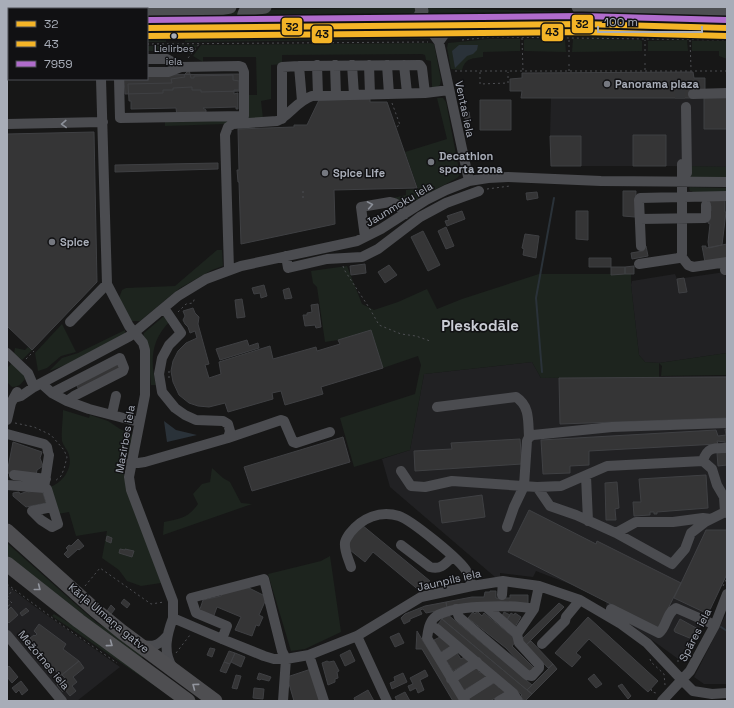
<svg xmlns="http://www.w3.org/2000/svg" width="734" height="708" font-family="'Space Grotesk',sans-serif">
<style>
.built{fill:#212123}
.green{fill:#1d241e}
.water{fill:#2a3239}
.lines{fill:none;stroke-linecap:round;stroke-linejoin:round}
.stream{stroke:#2a3239;stroke-width:2}
.building{fill:#353536;stroke:#3f4043}
.minor-tunnel{stroke:#343537;stroke-width:10;stroke-dasharray:10 5;stroke-linecap:butt}
.path{stroke:#4d4e52;stroke-width:1;stroke-dasharray:2 3;stroke-linecap:butt}
.minor{stroke:#4b4c50;stroke-width:10}
.major{stroke:#4d4f52;stroke-width:13}
.highway{stroke:#4e4e51;stroke-width:15}
.bus-1-casing{stroke:#111113;stroke-width:9}
.bus-2-casing{stroke:#111113;stroke-width:9}
.bus-3-casing{stroke:#111113;stroke-width:9}
.bus-1{stroke:#f4b427;stroke-width:6}
.bus-2{stroke:#f4b427;stroke-width:6}
.bus-3{stroke:#b06ccc;stroke-width:6}
.oneway{stroke:#8c9099}
.oneway2{stroke:#92959e}
.bus-dot{fill:#a8adb8;stroke:#111113;stroke-width:1.5}
.poi-dot{fill:#757880;stroke:#111113;stroke-width:1.5}
.labels{text-anchor:middle;dominant-baseline:central;stroke-width:3;stroke-linejoin:round;paint-order:stroke}
.bus-label{font-size:10px;fill:#a8adb8;stroke:#111113}
.poi-label{font-size:11px;font-weight:bold;fill:#a8adb8;stroke:#111113;text-anchor:start}
.street-label{font-size:11px;fill:#a8adb8;stroke:#111113}
.district-label{font-size:15px;font-weight:bold;fill:#c9ccd4;stroke:#111113}
.line-badge{stroke:#111113;stroke-width:1.5}
.pale-badge-label{font-size:11px;text-anchor:middle;font-weight:bold;fill:#111}
</style>
<rect width="100%" height="100%" fill="#171717"/>
<!-- built -->
<path class="built" d="M551,98H704V129H727V167L666,166V135H633V166H581V136H550Z
M725,272L727,287V353L659,363L645,362L639,355L631,285L632,281L675,274L677,279Z
M532,362L541,378L727,376V574L708,614L681,661L634,627L607,612L606,602L575,586L536,571L533,577L500,573V577H495L390,487L382,459L410,450L424,374Z
M7,585L34,606L120,667L77,701H65L7,630Z
M727,612V684H704L694,677Z"/>
<!-- green -->
<path class="green" d="M7,7H107L103,9H9V24H7Z
M400,7L414,8L417,11L411,18L330,20L292,22L252,23L248,15L262,10Z
M426,8L727,15V22L597,18L421,21Z
M240,11L241,24L147,25V14H202Z
M514,29L727,34V39L490,36L445,39L452,33H489Z
M423,30L435,39L185,42V34Z
M147,33L163,35V38H166V42H147Z
M490,39H520V51L483,52V57C472,59 466,57 462,70L451,69L447,48L448,43Z
M526,39L565,40L566,52L524,51V40Z
M573,39L640,40L642,41V51L572,52Z
M687,40L688,51H648V41H649Z
M692,41H727V59L719,56V51H692Z
M431,43L434,44L441,80L440,85L437,87H432L431,61L426,60L425,55L422,54L282,55V64L271,65V99L261,101L263,119L246,120L249,95H257L256,57H203V62L193,56L201,45Z
M198,45L190,54L187,51H147V46Z
M437,98H443L446,102L460,175L457,178L407,205L393,198L406,195V190L418,189L405,152L447,139Z
M230,120L225,124L165,126V121Z
M690,166L727,167V178L691,177Z
M690,187L727,188V194L693,193L692,191H690L689,188Z
M217,250H222L223,266L212,270L180,288L140,321H132L130,319L119,298L122,290L126,288L175,286Z
M347,266L362,304L374,310L398,302L427,289L437,309L462,299L539,274H631V285L639,355L645,362L659,363L727,353V375L661,376L662,366L659,363V377L541,378L532,362L424,374L410,450L354,467L340,418L415,394L421,365L418,356L383,368L371,330L338,340L325,342L317,287L313,283L311,271Z
M164,316L169,322C151,341 150,361 156,385H151L148,350L143,337L144,333Z
M62,324L76,352L61,356L47,368L38,371L35,353Z
M125,330V334L68,364L49,371L62,358L78,353Z
M28,347L32,350L22,360L14,354L15,348L25,350Z
M12,363L24,374L25,379C21,384 19,387 12,387L7,382V368Z
M63,410L89,418L90,415L108,421L120,429L133,435L124,473L125,480L161,583L141,586L127,581L119,570L102,558L107,531L76,536L69,512L58,514L50,487C62,483 73,469 69,455C68,450 63,446 62,441C61,431 63,420 63,410Z
M212,468L223,478L230,482L241,503L252,504L163,535L164,522C180,519 188,518 198,504L193,494L202,484L210,482Z
M7,543L97,623L117,634L144,654L141,659L7,557Z
M330,556L341,632L305,649L291,651L268,574L321,561Z
M54,614L81,630L177,701L67,626L52,616Z"/>
<!-- water -->
<path class="water" d="M459,45H478L477,50L473,54L467,56L455,68L452,51Z
M164,421L176,430L197,435L167,442Z"/>
<g class="lines">
<!-- stream -->
<path class="stream" d="M542,372L536,298L554,198
M721,627L727,631"/>
</g>
<!-- building -->
<path class="building" d="M189,70L191,78H194V76L233,75V80L239,81V90H234V94L238,93V109H236V107L203,108L206,110V113L177,116L176,108L131,109V101H129L128,84L172,83L171,79L185,77L184,75Z
M693,72L694,78H705V90L693,98H521L522,91H510V79L522,78V73Z
M241,74L242,91L201,92V90H192V87L173,88V90H163V93L125,94L124,79H147V75Z
M704,98H727V129H704Z
M370,99V102H387L417,188L334,190L335,224L241,244L239,182H238L237,170H239L238,129L294,127V125H307L319,100Z
M480,100H511V130H480Z
M469,112L470,118L465,119L464,113Z
M94,132L97,282L32,350L7,326V134Z
M633,135H666V166H633Z
M550,136H581V166H551Z
M218,163V169L115,172V165Z
M623,191H636L635,217L623,216Z
M537,192L538,198L527,200L526,193Z
M709,199L725,200V212H726L722,245L709,248L708,242L710,224L708,223L709,211H711V206H709Z
M462,211L465,219L447,226L445,221L449,220L447,216Z
M576,211H588V240L576,239Z
M446,227L454,246L446,249L438,231Z
M423,231L440,265L428,271L411,237Z
M525,234L539,236L536,258L523,255L524,249L522,248Z
M727,244V258L705,262L702,246H706V248Z
M646,246L648,256L632,259L631,253L643,251V247Z
M589,258H611V267H589Z
M365,264L366,273L351,275L350,266Z
M389,265L397,275L385,283L378,272Z
M634,266V274H625V267Z
M611,267H625V274L611,275Z
M684,278L687,292L679,293L677,279Z
M264,285L267,296L261,298L260,293L254,294L252,288Z
M289,288L292,298L285,299L283,290Z
M242,299L245,317L237,318L235,300Z
M318,304L321,327L316,328L315,325L305,326L303,315H307V313L312,312L311,305Z
M193,308L195,313L199,317L198,324L209,364L205,365L209,378L221,374L219,362L270,346L273,359L316,347L317,351L340,344L338,340L371,330L383,368L321,387L323,394L285,405L281,391L272,393L273,399L228,412L225,403L209,407L198,406L189,403L179,395L173,382L171,371L173,361L178,351L186,343L197,338L195,331L190,333L188,327L185,324L183,320L185,316L183,311Z
M247,340L249,346L258,343L259,348L220,360L216,349Z
M118,361L122,369L79,390L75,382Z
M727,377V418L560,424L559,378Z
M725,429H727V447H726L725,442L717,441L718,444L589,451V465L570,466V473L543,474L541,440L716,430L718,436L726,435Z
M343,437L350,462L252,491L244,467Z
M520,439L522,464L415,471L414,451L452,449L451,443Z
M13,442L42,452L40,458L43,466L37,470L36,475L7,473Z
M727,452V465L718,466L717,453Z
M706,475L708,508L657,512V514H654V512H650V515L634,516L633,502H641L639,479Z
M617,482L619,508L615,509L616,520H606L605,483Z
M42,490L46,503L26,507L13,496V493L19,492L20,494L28,491V492Z
M482,495L485,517L442,523L439,501Z
M529,510L596,544L597,541L681,583L658,628L508,552Z
M362,525L430,581L421,592L373,552L365,562L345,546Z
M706,530H727V574L708,614L674,598Z
M107,536L112,538L111,543L106,541Z
M78,539L84,546L79,550L78,549L68,558L64,554L68,550L66,548L69,545L71,546Z
M120,549L125,550V549L134,551L132,557L119,553Z
M247,587L267,597L259,615L263,617L259,626L256,625L252,636L235,630L241,617L217,607L213,618L199,612L203,600L221,596L222,594Z
M490,591H496V598H510V595H528V605L447,609L446,602L472,597H484L485,592H490Z
M124,599L130,604L127,608L121,603Z
M446,602L447,609L426,613L423,609L420,610L422,614L410,619V621L404,624L401,618L405,614L425,606Z
M559,603L564,607L526,645L521,640Z
M111,605L115,609L111,614L107,611Z
M11,607L18,615L9,623L7,621V611Z
M26,608L29,611L22,616L20,613Z
M477,611L482,616L484,613L513,637V638L516,641L512,646L534,668L529,673L506,648L468,618L473,612L475,614Z
M504,612L510,615L506,621L501,618Z
M511,613L514,615L515,613L521,617L515,627L507,620Z
M447,614L532,685L527,690L442,619Z
M588,617L658,681L648,692L589,639L576,653L581,657L572,667L555,653Z
M442,619L527,690L532,694L525,701L520,697L522,695L438,624Z
M680,619L698,629L692,639L675,632L674,630Z
M39,624L66,644L63,649L79,661L60,676L30,638L34,635L35,636L37,634L34,631Z
M417,631L423,641L461,701H453L422,649H416Z
M399,633L404,643L395,647L390,637Z
M440,637L451,646L441,652L434,640Z
M531,641L553,664L548,668L526,645Z
M210,648L215,649L212,657L207,655Z
M350,650L355,661L345,666L340,655Z
M229,651L235,653L230,664L224,662Z
M235,653L245,657L241,667L231,662Z
M457,653L461,659L464,657L470,661L453,671L446,660Z
M79,661L84,668L73,677L77,682L72,686L76,691L70,696L65,690L63,692L57,685L65,678L62,675Z
M327,661L329,662L334,661L339,671L337,672L338,678L335,679V682L328,685L322,663Z
M224,662L230,664L226,673L220,671Z
M553,664L557,669L532,694L527,690Z
M9,666L18,677L12,683L7,677V668Z
M477,668L480,673L482,672L488,676L464,690L457,679Z
M311,669L320,701H294L287,677Z
M425,670L428,676L420,680L424,690L418,693L416,688L410,691L408,686L413,684L410,678Z
M259,673L271,677L269,681L261,679L260,680L257,679Z
M403,673L407,682L392,689L390,683L395,681L394,677Z
M594,674L602,684L596,688L588,679Z
M236,675L241,676L237,689L232,688Z
M21,681L28,690L22,695L19,690L16,693L12,688Z
M496,682L499,688L500,687L506,692L490,701H470L469,698Z
M622,684L631,696L628,699L618,686Z
M254,688L264,689L263,699L253,698Z
M368,690L374,701H355L354,698Z
M405,692L410,701H397L395,697Z"/>
<g class="lines">
<!-- minor-tunnel -->
<path class="minor-tunnel" d="M675,94H693"/>
<!-- path -->
<path class="path" d="M99,7V9
M88,9H91
M522,38L523,71H727
M462,40L490,37L727,40
M690,40L691,69
M147,44L428,42
M645,56V40
M569,57V40
M188,58L200,43
M645,70V63
M455,71H522
M569,71V64
M480,72V84L508,83V72
M392,103L400,125L396,127
M487,189L510,186
M303,191V200
M343,266L345,271L370,309L379,325L401,334L416,336L430,341
M178,312L186,304L193,303L195,297
M26,359L34,351
M169,371V378
M15,423L34,427L51,435L64,450L67,457L64,469L61,476L54,482
M7,584L66,628L117,663
M85,586L100,568L151,604L164,602
M723,586L727,578
M7,598L12,603L7,607
M7,598L13,589
M176,653L190,635
M650,659L651,662L664,674L665,685
M677,661H684L701,628
M651,689L652,692L656,693"/>
<!-- minor -->
<path class="minor" d="M423,26L431,31L439,42L469,181
M439,42L446,32L460,31
M147,59H167L181,67
M317,65L318,95
M335,65L336,95
M352,65L354,95
M369,65L370,94
M387,65L389,94
M404,65L407,93
M101,79L107,284L129,326L143,343L145,350V395L129,477L131,490L173,601V618
M119,79L120,118L244,116V72L242,67L239,66L181,67L168,72H147
M693,94L727,93
M302,101L299,66L420,65L422,68L425,93
M686,107L687,173
M282,119V67L299,66
M7,124L103,122
M640,219L705,218L706,217V205
M365,237L361,207L390,202C398,203 401,208 405,214
M641,246L639,200L640,198L727,196
M286,256L288,268L327,259L362,257L378,249L420,217L446,203L479,191
M681,256L688,265L693,267L727,262
M639,264L679,258L682,254V164
M229,270L225,135L228,127L233,124L277,121C290,115 297,101 312,96L425,93L449,90
M725,270L727,269
M70,322L107,284
M7,353L28,373L34,387
M42,384L52,393L67,401L74,396L123,371L124,368L120,358L52,393
M14,398L21,396L34,387L130,336L178,296L206,279L241,266L357,241L381,229L426,200L446,190L469,181L488,178L508,177L601,181L727,182
M67,401L89,409L139,422
M437,407L516,397C530,406 528,421 529,437
M112,414L116,396
M7,420L11,403L17,392
M7,434L44,444L47,447L48,452
M228,438L281,420L284,421L293,442L296,443L330,432
M703,461C707,447 714,448 727,448
M131,462L138,463L145,462L228,438L230,431L228,424L223,421L196,420L185,415L175,408L162,392L159,374L162,358L169,345L181,333L164,308
M401,471L411,486L425,487L452,481L537,487L561,486L607,466L703,461L712,469L717,485L724,497L725,512L727,513
M14,475L46,479
M586,476L588,521
M7,485L45,488L47,489L58,524L52,527L41,520L32,511L52,507
M537,487L550,506L576,515L616,533L672,564L685,549L691,533L705,522L725,512
M44,488L49,455
M507,527L514,507L524,486L527,441L529,437L533,435L612,427L727,423
M616,533L636,522H673L703,518L711,519
M401,545L430,567C441,570 445,564 452,557
M351,567C349,560 344,551 345,543C345,540 348,536 350,533C362,518 380,510 399,516C411,520 461,560 467,572C469,576 470,581 472,586
M502,595L503,581
M456,609L459,617L527,675L532,676L539,668V665L519,643L517,634L486,607
M611,609L659,633C667,627 666,613 676,608L715,625
M430,625L437,629L513,693L518,701
M517,634L534,609L539,586
M7,635L62,701
M357,636L387,701
M222,639L227,626L196,613L191,598L264,579L282,651L286,659L283,701
M542,644L565,621L566,617L580,600
M141,645C154,647 158,646 167,636
M309,655L324,701
M440,659L458,647
M173,668C162,652 167,634 173,618L222,639L264,656L274,659H286L309,655L357,636L421,597L472,586L503,581L532,585L539,586L580,600L621,624L647,643L682,680L693,691L712,694L727,693
M451,679L477,662
M463,697L494,677
M465,701L427,638C428,631 429,623 434,618C448,604 515,605 534,609
M499,701L513,693
M662,701L690,671L715,625L727,594"/>
<!-- major -->
<path class="major" d="M578,7L727,11
M147,10H214L230,7
M403,21L413,20L419,18L422,11L421,7
M251,27C244,22 241,17 246,10L265,7
M147,28L582,24L727,28
M7,29H9"/>
<!-- highway -->
<path class="highway" d="M7,531L95,610L122,632L215,701
M7,564L79,621L188,701"/>
<defs>
<path id="bus-1" d="M147,28L582,24L727,28"/>
<path id="bus-2" d="M147,36L582,32L727,36"/>
<path id="bus-3" d="M147,20L582,16L727,20"/>
</defs>
<!-- bus-1 casing -->
<use href="#bus-1" class="bus-1-casing"/>
<!-- bus-2 casing -->
<use href="#bus-2" class="bus-2-casing"/>
<!-- bus-3 casing -->
<use href="#bus-3" class="bus-3-casing"/>
<!-- bus-1 -->
<use href="#bus-1" class="bus-1"/>
<!-- bus-2 -->
<use href="#bus-2" class="bus-2"/>
<!-- bus-3 -->
<use href="#bus-3" class="bus-3"/>
</g>
<!-- one-way arrows -->
<defs><path id="oneway-chevron" d="M-2-3.5L2.5 0L-2 3.5" fill="none" stroke-width="1.6" stroke-linecap="round" stroke-linejoin="round"/></defs>
<g class="oneway">
<use href="#oneway-chevron" transform="translate(64 124) rotate(178)"/>
<use href="#oneway-chevron" transform="translate(370 205) rotate(-10)"/>
</g>
<g class="oneway2">
<use href="#oneway-chevron" transform="translate(38 588) rotate(38)"/>
<use href="#oneway-chevron" transform="translate(110 644) rotate(36)"/>
<use href="#oneway-chevron" transform="translate(195 686) rotate(-143)"/>
</g>
<!-- markers -->
<circle class="bus-dot" cx="174" cy="36" r="3.5"/>
<g class="poi-dot">
<circle cx="607" cy="84" r="4"/>
<circle cx="431" cy="162" r="4"/>
<circle cx="325" cy="173" r="4"/>
<circle cx="52" cy="242" r="4"/>
</g>
<g class="labels">
<!-- bus labels -->
<g class="bus-label">
<text x="174" y="48">Lielirbes<tspan x="174" dy="13">iela</tspan></text>
</g>
<!-- poi labels -->
<g class="poi-label">
<text x="615" y="84">Panorama plaza</text>
<text x="439" y="156">Decathlon<tspan x="439" dy="13">sporta zona</tspan></text>
<text x="333" y="173">Spice Life</text>
<text x="60" y="242">Spice</text>
</g>
<!-- street labels -->
<g class="street-label">
<text transform="translate(465 109) rotate(78)">Ventas iela</text>
<text transform="translate(399 204) rotate(-31)">Jaunmoku iela</text>
<text transform="translate(125 439) rotate(-80)">Mazirbes iela</text>
<text transform="translate(449 580) rotate(-13)">Jaunpils iela</text>
<text transform="translate(109 618) rotate(40)">Kārļa Ulmaņa gatve</text>
<text transform="translate(695 635) rotate(-63)">Spāres iela</text>
<text transform="translate(44 660) rotate(50)">Mežotnes iela</text>
</g>
<!-- district labels -->
<g class="district-label">
<text x="480" y="325">Pleskodāle</text>
</g>
</g>
<g class="line-badge">
<rect x="571" y="14" width="23" height="20" rx="4" fill="#f4b427"/>
<rect x="281" y="17" width="22" height="19" rx="4" fill="#f4b427"/>
<rect x="541" y="23" width="23" height="19" rx="4" fill="#f4b427"/>
<rect x="311" y="25" width="22" height="19" rx="4" fill="#f4b427"/>
</g>
<g class="pale-badge-label">
<text x="582" y="28">32</text>
<text x="292" y="31">32</text>
<text x="552" y="36">43</text>
<text x="322" y="38">43</text>
</g>
<!-- border -->
<rect width="734" height="708" fill="none" stroke="#a8adb8" stroke-width="16"/>
<!-- legend -->
<rect x="8" y="8" width="140" height="72" fill="#111113" stroke="#4d4f55"/>
<rect x="16" y="21" width="20" height="6" fill="#f4b427" stroke="#4d4f55"/>
<text x="44" y="28" font-size="12" fill="#a8adb8">32</text>
<rect x="16" y="41" width="20" height="6" fill="#f4b427" stroke="#4d4f55"/>
<text x="44" y="48" font-size="12" fill="#a8adb8">43</text>
<rect x="16" y="61" width="20" height="6" fill="#b06ccc" stroke="#4d4f55"/>
<text x="44" y="68" font-size="12" fill="#a8adb8">7959</text>
<!-- scale -->
<path d="M598 26v6h104v-6" fill="none" stroke="#a8adb8" stroke-width="2"/>
<text x="604" y="26" font-size="12" fill="#a8adb8" stroke="#111113" stroke-width="3" paint-order="stroke">100 m</text>
</svg>
